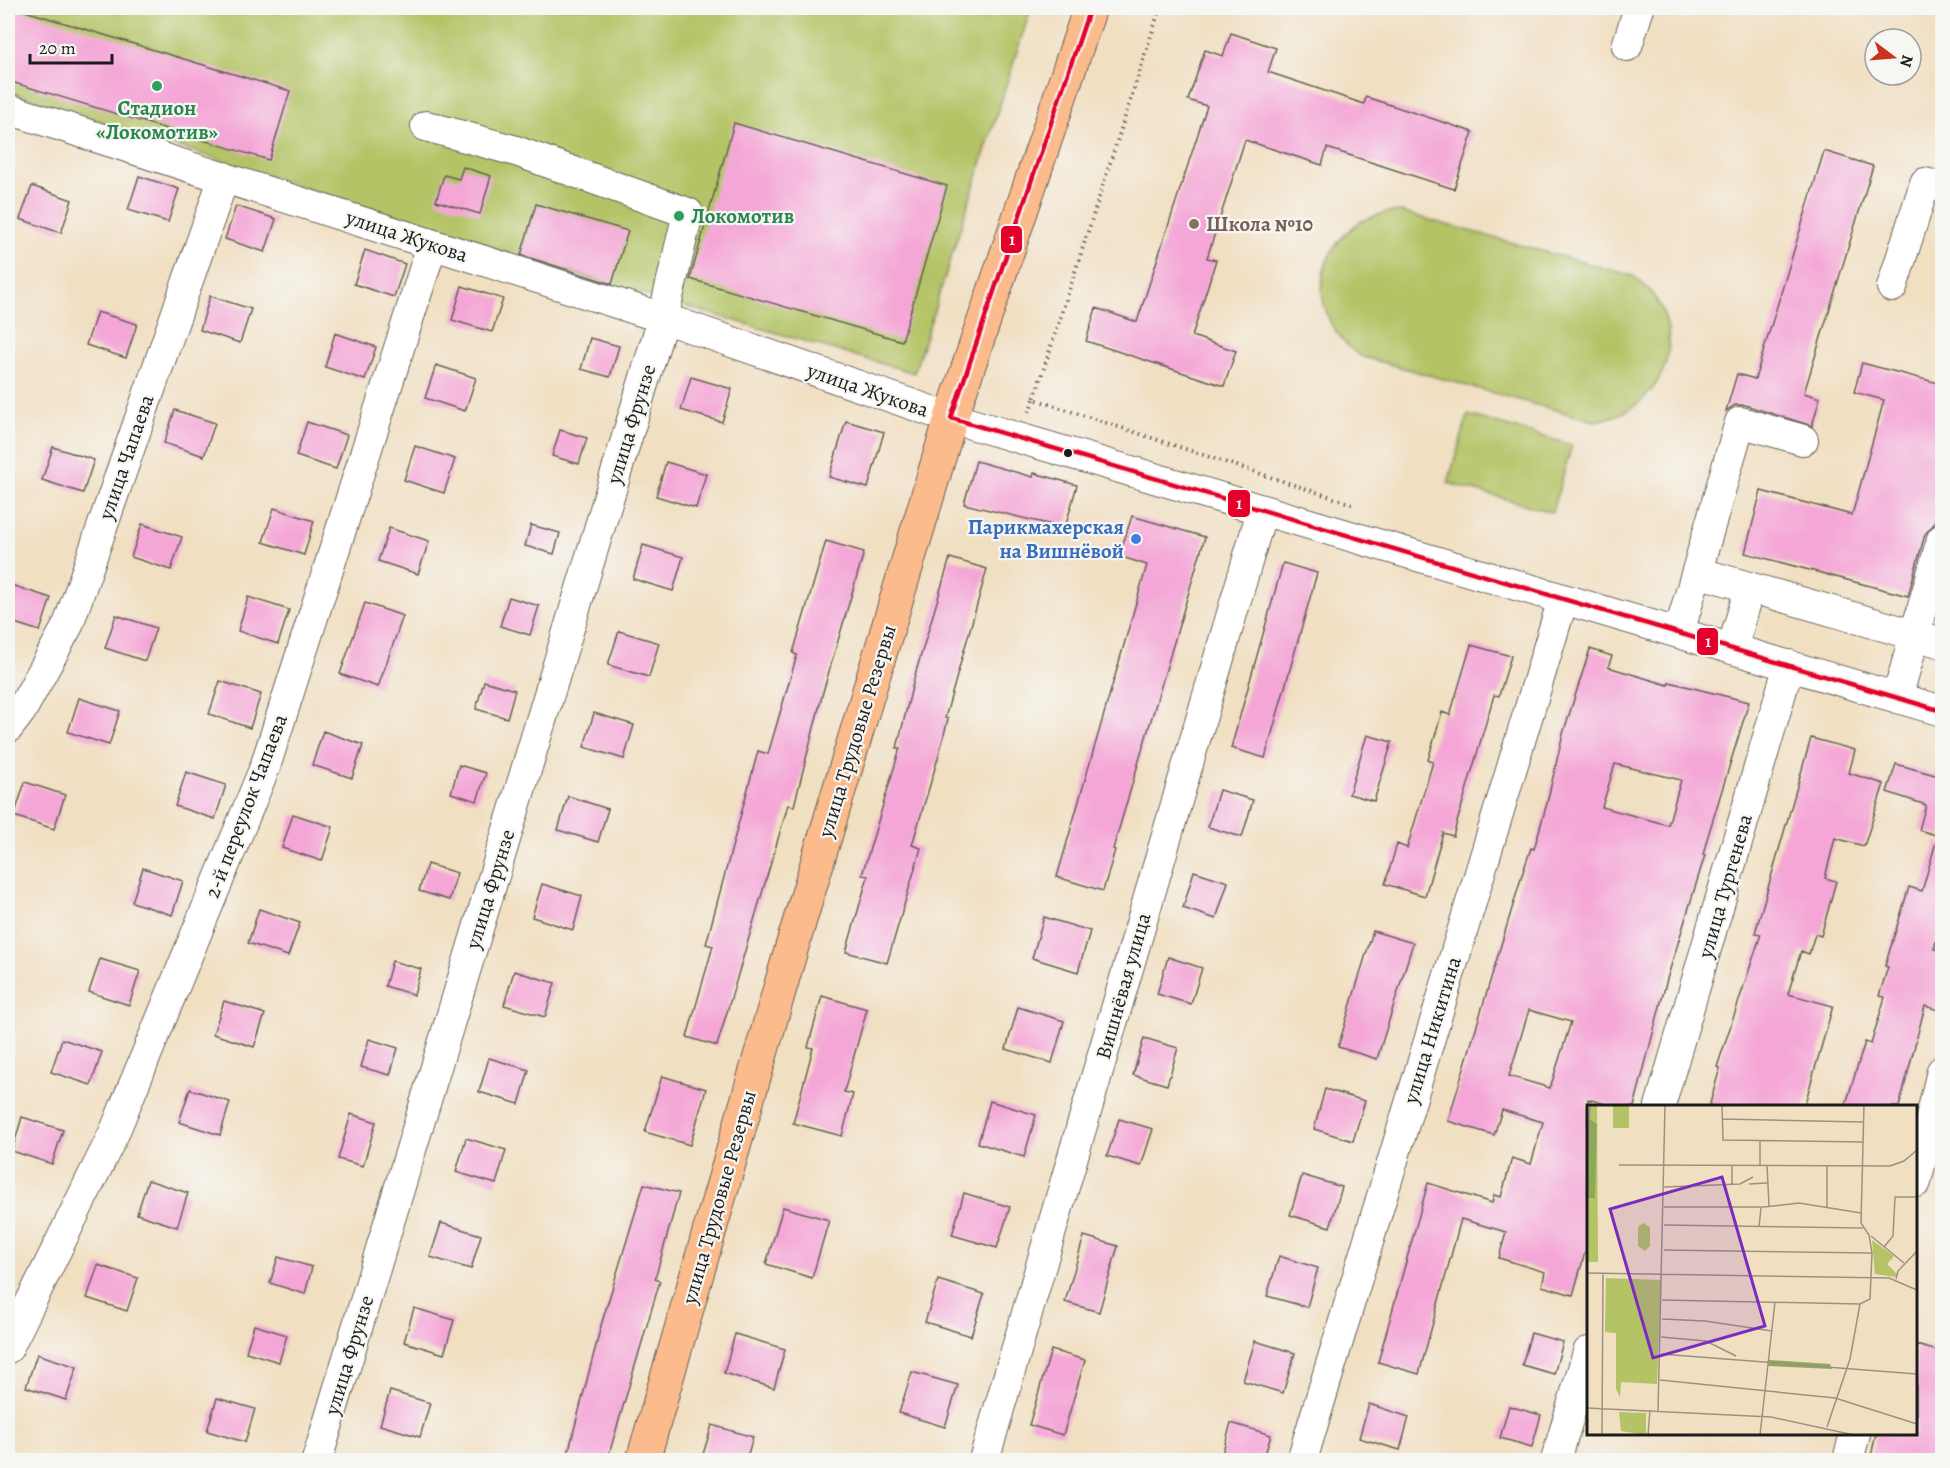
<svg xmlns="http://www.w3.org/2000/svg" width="1950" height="1468" font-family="Alegreya,serif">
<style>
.green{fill:#b4c365;stroke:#687040;stroke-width:1.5}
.building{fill:#f4a7d7;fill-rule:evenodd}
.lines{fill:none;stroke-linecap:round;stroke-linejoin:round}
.minor-casing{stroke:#676056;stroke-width:32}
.major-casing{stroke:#676056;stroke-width:35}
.path{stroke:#676056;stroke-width:4;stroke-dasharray:1.5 4.5;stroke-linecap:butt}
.minor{stroke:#fff;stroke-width:30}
.major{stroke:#fbbb8c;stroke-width:33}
.bus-1-casing{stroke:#f6f6f2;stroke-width:9}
.bus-1{stroke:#e4002b;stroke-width:4.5}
.leisure-dot{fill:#2e9e5b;stroke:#f6f6f2;stroke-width:2}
.education-dot{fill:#8d6e63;stroke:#f6f6f2;stroke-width:2}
.bus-dot{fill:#1c1c1c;stroke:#f6f6f2;stroke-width:2}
.shop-dot{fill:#3f7fe0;stroke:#f6f6f2;stroke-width:2}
.labels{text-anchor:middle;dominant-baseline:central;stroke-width:4.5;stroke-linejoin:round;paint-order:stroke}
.leisure-label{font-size:21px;font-weight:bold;fill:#27864d;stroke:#f6f6f2}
.education-label{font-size:21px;font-weight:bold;fill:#785e54;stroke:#f6f6f2;text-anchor:start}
.street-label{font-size:21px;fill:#1c1c1c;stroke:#f6f6f2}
.shop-label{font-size:21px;font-weight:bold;fill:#366cbe;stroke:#f6f6f2;text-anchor:end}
.inset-road{fill:none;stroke:#9c9180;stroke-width:1.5}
.view{fill:#7b2cbf;fill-opacity:0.15;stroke:#7b2cbf;stroke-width:3}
.inset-edge{fill:none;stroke:#1c1c1c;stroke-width:3}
.line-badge{stroke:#f6f6f2;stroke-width:2}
.badge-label{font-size:16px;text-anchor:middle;font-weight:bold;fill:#fff}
</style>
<rect width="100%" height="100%" fill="#f6f6f2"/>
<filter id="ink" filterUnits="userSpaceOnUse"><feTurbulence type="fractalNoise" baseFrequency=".0167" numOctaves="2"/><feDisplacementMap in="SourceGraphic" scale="12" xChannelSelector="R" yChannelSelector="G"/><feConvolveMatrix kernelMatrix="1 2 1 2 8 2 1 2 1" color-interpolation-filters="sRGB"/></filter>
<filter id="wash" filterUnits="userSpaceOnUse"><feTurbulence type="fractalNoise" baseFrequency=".008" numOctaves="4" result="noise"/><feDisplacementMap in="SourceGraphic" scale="24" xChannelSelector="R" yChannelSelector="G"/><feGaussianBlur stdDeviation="1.35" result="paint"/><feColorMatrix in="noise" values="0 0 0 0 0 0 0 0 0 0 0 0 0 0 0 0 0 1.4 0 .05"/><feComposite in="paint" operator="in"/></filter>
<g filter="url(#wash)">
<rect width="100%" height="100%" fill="#f1dfc2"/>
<!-- green -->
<path class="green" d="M8,8H1031L914,373L520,258L8,91Z
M1388,212H1401L1633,276C1697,322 1670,411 1594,421L1360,356C1310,320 1308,255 1362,221C1369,217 1380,215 1388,212Z
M1468,415L1572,445L1552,512L1448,483Z"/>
<g id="blocks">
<!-- building -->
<path class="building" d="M8,8H15L290,91L269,160L8,81Z
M1231,33L1276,48L1268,72L1364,104L1366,97L1473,132L1454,189L1327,148L1322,165L1245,140L1207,258L1216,260L1192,336L1236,351L1224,386L1086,341L1096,308L1137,322L1207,106L1188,100L1205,50L1223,56Z
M734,123L947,186L902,341L690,279Z
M1824,151L1873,166L1804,393L1820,398L1812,426L1745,405H1735L1726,411L1737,374L1755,379Z
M463,167L491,176L480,214L436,201L444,175L459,179Z
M139,176L179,189L168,222L128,210Z
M32,186L72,200L61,233L20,219Z
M536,204L628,231L612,284L521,255Z
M236,206L276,219L265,252L225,239Z
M365,250L405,264L394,297L354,284Z
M462,286L503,299L492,332L452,320Z
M210,296L251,309L240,343L200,330Z
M97,312L137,324L126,358L86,345Z
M335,333L376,347L365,380L325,367Z
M590,338L619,346L610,377L581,369Z
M1862,363L1942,384V494L1934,524L1925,534L1908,596L1745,553L1761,491L1852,515L1884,400L1854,392Z
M436,365L476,378L465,411L425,398Z
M691,377L732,389L722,422L681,410Z
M175,410L215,423L204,456L164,443Z
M846,421L884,432L868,488L829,477Z
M307,422L347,435L336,469L296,456Z
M560,430L587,438L579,464L552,456Z
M415,446L455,459L444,493L404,480Z
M53,447L94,460L83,493L42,480Z
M976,461L1033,477L1034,473L1077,485L1065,528L964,504Z
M666,462L706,474L696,508L656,496Z
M274,508L314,521L304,555L263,542Z
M1132,516L1205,537L1113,849L1115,850L1103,891L1057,877L1147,565L1119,556Z
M142,524L182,537L171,570L131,557Z
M531,525L560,533L554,554L525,546Z
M389,528L429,541L418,574L378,561Z
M826,541L864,552L823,692L794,806L788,805L717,1046L687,1037L713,946L706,944L758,751L768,754L797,655L793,653Z
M643,545L683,557L673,591L633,579Z
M950,558L987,569L945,718L948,719L938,758L912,845L921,848L887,963L846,952L868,876L862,875L900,748H897L915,675Z
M1283,563L1317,573L1265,758L1231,748Z
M8,584L51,598L40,631L8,621Z
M248,597L289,610L278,644L238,631Z
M509,597L539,606L530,635L500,626Z
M365,603L403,616L378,687L340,674Z
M116,615L156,628L145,661L105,648Z
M619,631L659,643L649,677L608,665Z
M1471,645L1511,656L1499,696L1494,695L1453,836L1443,833L1425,896L1385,884L1397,844L1407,848L1433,762L1428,760L1442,712L1450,715Z
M1590,649L1612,656L1608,667L1668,685L1669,682L1749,702L1707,839L1703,855H1705L1667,979L1634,1107H1616L1588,1099V1242L1573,1295L1542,1286L1545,1272L1499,1258L1506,1232L1461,1219L1419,1374L1378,1362L1428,1183L1492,1203L1494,1195L1501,1197L1512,1158L1531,1164L1543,1122L1502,1110L1494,1135L1448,1121L1523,872L1531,848L1534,849L1547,803L1563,734ZM1615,764L1681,780L1668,825L1602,807ZM1529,1010L1571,1022L1550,1088L1509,1076Z
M220,681L261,694L250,728L209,714Z
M484,681L515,690L507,718L476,709Z
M79,698L120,711L109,745L68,732Z
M594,713L634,725L624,759L584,747Z
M323,731L363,745L352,778L312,765Z
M1367,735L1392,742L1374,801L1349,794Z
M1811,738L1855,750L1849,773L1884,784L1864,846L1835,838L1825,878L1836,881L1821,936L1815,934L1809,954L1801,951L1788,994L1833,1006L1804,1107H1709L1720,1068L1717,1067L1761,934L1755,933Z
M1896,764L1935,775L1937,769L1942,770V837L1919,830L1926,805L1887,792Z
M459,765L486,773L477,801L451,793Z
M186,772L226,785L215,819L175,806Z
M25,782L65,795L54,829L14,816Z
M1219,790L1253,800L1242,837L1208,827Z
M568,796L608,809L598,842L558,830Z
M293,814L333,827L322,861L282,848Z
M1936,842L1942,843V920L1934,949L1942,951V1011L1925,1006L1899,1107H1845L1865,1042L1871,1044L1885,997L1879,996L1888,967L1885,966L1909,887L1922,891Z
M427,864L457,873L449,900L419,891Z
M143,868L183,881L172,915L132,902Z
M1194,871L1228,882L1216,919L1183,908Z
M542,884L582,896L573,930L532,917Z
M259,909L300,923L288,956L248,943Z
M1044,917L1090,931L1078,972L1032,958Z
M1373,931L1413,943L1377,1059L1338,1047Z
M1168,957L1202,968L1191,1004L1157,994Z
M100,959L140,971L129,1005L89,992Z
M392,961L421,969L414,995L385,986Z
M514,971L555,983L545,1017L504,1005Z
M822,996L867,1009L844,1092L853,1094L842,1136L793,1123L813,1048L808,1047Z
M224,1001L265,1014L254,1047L213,1034Z
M1018,1007L1064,1021L1052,1063L1006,1049Z
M1144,1038L1178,1048L1167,1085L1133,1075Z
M62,1039L102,1052L91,1085L51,1072Z
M369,1039L398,1048L390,1075L361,1067Z
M489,1058L529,1070L519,1104L479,1092Z
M662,1076L706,1089L690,1145L645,1132Z
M190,1089L230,1102L220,1135L179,1122Z
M1325,1089L1365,1101L1353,1141L1314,1129Z
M990,1101L1036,1115L1024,1157L978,1143Z
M351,1114L376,1122L363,1166L338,1159Z
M22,1117L63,1130L52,1164L12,1151Z
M1119,1119L1153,1129L1141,1166L1107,1156Z
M466,1138L506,1150L496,1184L456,1172Z
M1302,1175L1342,1187L1330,1227L1290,1215Z
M148,1180L188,1193L177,1227L137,1214Z
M644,1184L679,1193L655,1279L660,1281L607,1461H566L602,1322Z
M964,1193L1010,1207L997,1248L952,1235Z
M783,1207L829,1220L812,1278L766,1264Z
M441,1223L481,1235L471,1269L430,1257Z
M1084,1236L1118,1246L1099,1312L1065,1302Z
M1279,1256L1318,1268L1307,1307L1267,1296Z
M278,1257L312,1267L305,1294L270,1283Z
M98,1265L138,1278L127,1311L87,1298Z
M938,1280L984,1294L971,1336L925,1322Z
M414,1308L454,1320L444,1354L404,1342Z
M254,1325L287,1335L279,1362L246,1352Z
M1531,1333L1563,1342L1554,1374L1522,1365Z
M735,1334L785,1349L774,1388L724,1373Z
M1255,1341L1295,1353L1283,1393L1243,1381Z
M1916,1345L1942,1352V1461H1886L1871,1456L1876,1434H1916Z
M1051,1350L1085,1360L1063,1435L1029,1425Z
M37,1354L77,1367L66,1400L26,1387Z
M912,1372L958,1385L945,1427L899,1413Z
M390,1391L430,1403L420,1437L380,1425Z
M217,1398L255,1409L245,1442L207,1431Z
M1369,1404L1409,1417L1400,1450L1359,1438Z
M1509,1406L1541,1415L1532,1447L1500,1438Z
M1231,1423L1271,1435L1263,1461H1220Z
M712,1425L753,1437L746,1461H701Z"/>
</g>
</g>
<g filter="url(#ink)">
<use href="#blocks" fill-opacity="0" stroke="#676056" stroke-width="1.5"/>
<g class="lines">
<defs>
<path id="minor" d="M1627,46L1639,8
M8,109L663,318L951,418L1942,711
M1892,287L1925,183L1942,187
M1697,572L1942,643
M1679,633L1740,422L1803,440
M1732,649L1750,588
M1897,698L1942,539
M8,728L21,711L68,625L224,177
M1660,1106L1789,665
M1916,1182L1942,1071
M8,1348L114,1133L265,767L432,245
M317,1460L663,318L688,213L516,151L426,126
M984,1460L1262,511
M1302,1460L1563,599
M1556,1460L1588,1352
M1848,1460L1855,1434"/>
<path id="major" d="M643,1460L791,950L951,418L1090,8"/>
</defs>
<!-- minor casing -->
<use href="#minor" class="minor-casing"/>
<!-- major casing -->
<use href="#major" class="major-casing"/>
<!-- path -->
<path class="path" d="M1160,8L1034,399L1355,505
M1029,412L1034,399"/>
<!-- minor -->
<use href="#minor" class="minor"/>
<!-- major -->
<use href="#major" class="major"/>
<defs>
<path id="bus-1" d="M1090,8L951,418L1942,711"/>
</defs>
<!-- bus-1 casing -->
<use href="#bus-1" class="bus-1-casing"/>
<!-- bus-1 -->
<use href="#bus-1" class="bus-1"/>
</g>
</g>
<!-- markers -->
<g class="leisure-dot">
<circle cx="157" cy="86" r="6"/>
<circle cx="679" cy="216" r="6"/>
</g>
<circle class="education-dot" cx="1194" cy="224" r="6"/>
<circle class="bus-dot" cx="1068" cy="453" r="5"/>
<circle class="shop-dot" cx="1136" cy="539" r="6"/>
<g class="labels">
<!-- leisure labels -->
<g class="leisure-label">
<text x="157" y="108">Стадион<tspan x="157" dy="24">«Локомотив»</tspan></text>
<text x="691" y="216" text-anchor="start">Локомотив</text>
</g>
<!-- education labels -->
<g class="education-label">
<text x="1206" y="224">Школа №10</text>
</g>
<!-- street labels -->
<g class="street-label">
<text transform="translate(407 236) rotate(18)">улица Жукова</text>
<text transform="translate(868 390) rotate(19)">улица Жукова</text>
<text transform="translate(631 424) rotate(-73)">улица Фрунзе</text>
<text transform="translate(126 457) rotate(-71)">улица Чапаева</text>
<text transform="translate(857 731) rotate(-73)">улица Трудовые Резервы</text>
<text transform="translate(246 806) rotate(-69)">2-й переулок Чапаева</text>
<text transform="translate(1725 886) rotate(-74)">улица Тургенева</text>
<text transform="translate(490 889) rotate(-73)">улица Фрунзе</text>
<text transform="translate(1123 986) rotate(-74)">Вишнёвая улица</text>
<text transform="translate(1432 1030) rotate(-73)">улица Никитина</text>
<text transform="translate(719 1197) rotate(-74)">улица Трудовые Резервы</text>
<text transform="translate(349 1355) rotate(-73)">улица Фрунзе</text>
</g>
<!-- shop labels -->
<g class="shop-label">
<text x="1124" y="527">Парикмахерская<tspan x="1124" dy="24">на Вишнёвой</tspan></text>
</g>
</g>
<!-- overview -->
<g transform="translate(1587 1105)">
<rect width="330" height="330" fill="#f1dfc2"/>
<path d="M0,0H10L11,157H0ZM26,0H42V23H26ZM56,118L63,122V141L58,146L51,141V122ZM285,135L307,151L300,159L310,169L308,172L288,169ZM19,173L74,175L70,279L34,277L33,292L29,284V228L18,227ZM32,307L59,308V330L34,326Z" fill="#b4c365"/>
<path d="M1,0V13L10,19L8,93H0ZM182,255L243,259L245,264L181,261Z" fill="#8fa95a"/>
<path class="inset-road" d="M135,0L136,35L276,37M136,14L276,17M32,60L303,61L317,56L330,45M145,60V79M173,60V36M180,60L182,101M240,61V103M0,72L3,0M162,79L180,78M77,82L153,79L166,72M77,102H177L212,98L274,108M77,120L276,123M172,122L174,103M284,131L317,158M297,142L306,131L308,92H330M77,145L285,148M0,168L302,173L330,185M309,174L311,166L330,146M75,195L273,199L283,194L285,148L282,130L274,118L277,0M75,214L118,216L185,226M74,232L119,236L149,251M74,249L330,269M73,275L248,293L330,319M0,303L184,312L267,330M71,306L78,0M240,322L263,254L273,199M15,330L16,168M61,330L63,305M173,330L188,197"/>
<path class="view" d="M135,72L178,221L66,253L23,104Z"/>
<rect width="330" height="330" class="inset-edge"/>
</g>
<g class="line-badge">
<rect x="1000" y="225" width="23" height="29" rx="6" fill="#e4002b"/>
<rect x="1227" y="489" width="24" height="29" rx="6" fill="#e4002b"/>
<rect x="1696" y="627" width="23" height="29" rx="6" fill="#e4002b"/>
</g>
<g class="badge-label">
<text x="1012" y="245">1</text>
<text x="1239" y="509">1</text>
<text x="1708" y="647">1</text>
</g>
<!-- margin -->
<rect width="1950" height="1468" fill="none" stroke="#f6f6f2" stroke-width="30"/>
<!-- north arrow -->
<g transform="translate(1893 57) rotate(106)"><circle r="28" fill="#f6f6f2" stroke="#9f9f9c" stroke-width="1.5"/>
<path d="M0-4.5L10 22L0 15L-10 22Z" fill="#c8321e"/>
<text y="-9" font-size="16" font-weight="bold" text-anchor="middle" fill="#1c1c1c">N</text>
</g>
<!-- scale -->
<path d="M30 54v9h82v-9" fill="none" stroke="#1c1c1c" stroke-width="3"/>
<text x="39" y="54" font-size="18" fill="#1c1c1c" stroke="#f6f6f2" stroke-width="4.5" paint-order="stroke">20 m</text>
</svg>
